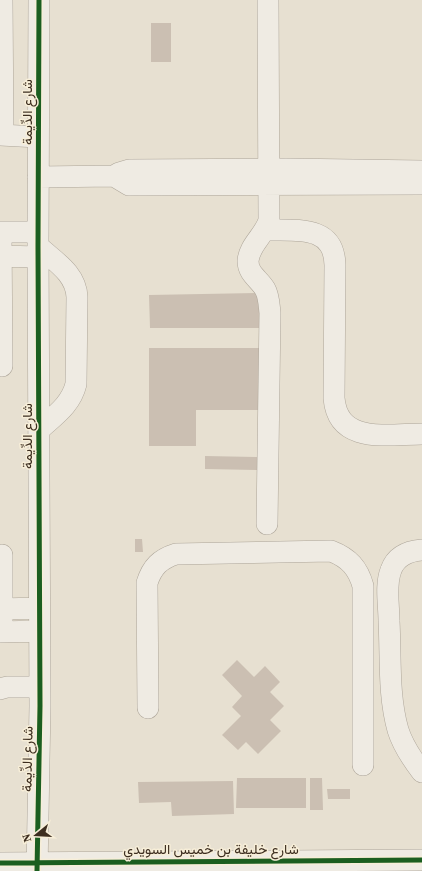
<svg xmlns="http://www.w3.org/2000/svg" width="422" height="871" font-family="'Source Serif 4',Vazirmatn,serif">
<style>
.building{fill:#cbbfb2}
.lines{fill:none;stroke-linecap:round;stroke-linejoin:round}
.minor-casing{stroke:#ada599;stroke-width:22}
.minor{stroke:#efebe3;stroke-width:21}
.cycleway-casing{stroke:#f7eed8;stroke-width:8}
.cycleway{stroke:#1b5e20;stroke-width:5}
.labels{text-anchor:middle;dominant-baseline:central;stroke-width:3;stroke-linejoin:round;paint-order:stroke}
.street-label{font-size:14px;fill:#3d2e20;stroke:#f7eed8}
</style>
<rect width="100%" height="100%" fill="#e7e0d1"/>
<!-- building -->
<path class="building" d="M151,23H171V62H151Z
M262,293V328H150L149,295Z
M149,348H261L262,410H196V446H149Z
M205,456L258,457V470L205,469Z
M135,539H142L143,552H135Z
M237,660L254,677L265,666L280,682L270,692L284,706L270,720L281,731L258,754L246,742L238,750L222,735L241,716L232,707L242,696L222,675Z
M237,778H306V808H236Z
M310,778H322L323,810H310Z
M233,781L234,814L172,816L171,802L139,803L138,782Z
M327,789H350V799H328Z"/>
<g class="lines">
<defs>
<path id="minor" d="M2,0L3,135
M0,135L38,137
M422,171L286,169L129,170L119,173L114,176L129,185L422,184
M38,177L114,176
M265,230C296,231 334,224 335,265L334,398C338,445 388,434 422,434
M0,232H38
M1,232L2,366
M38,246C54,261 76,273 77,297L76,384C71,405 54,416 39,430
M0,256L38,257
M267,524L270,313C269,304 269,296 265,289C259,279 248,274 248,261C249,245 265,235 269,220L268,0
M422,550C409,551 396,556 391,570C385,585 389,605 389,621C391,657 388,695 398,730C403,746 412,759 422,772
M0,609L39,608
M0,632L39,631
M2,632V555
M0,689L7,687H39
M148,708L147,583C152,567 160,559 176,554L331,551C349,558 358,568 363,586V765
M0,863L422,860
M37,871L40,706L38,246L39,0"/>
</defs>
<!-- minor casing -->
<use href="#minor" class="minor-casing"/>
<!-- minor -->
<use href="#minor" class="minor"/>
<defs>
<path id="cycleway" d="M0,863L422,860
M37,871L40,706L38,246L39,0"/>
</defs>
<!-- cycleway casing -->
<use href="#cycleway" class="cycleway-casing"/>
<!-- cycleway -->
<use href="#cycleway" class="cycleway"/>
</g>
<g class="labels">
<!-- street labels -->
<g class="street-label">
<text transform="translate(27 112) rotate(-90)">شارع الدِّيمة</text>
<text transform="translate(27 436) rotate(-90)">شارع الدِّيمة</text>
<text transform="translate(27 759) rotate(-89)">شارع الدِّيمة</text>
<text x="211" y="849">شارع خليفة بن خميس السويدي</text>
</g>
</g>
<!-- north arrow -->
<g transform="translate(36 835) rotate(252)" stroke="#f7eed8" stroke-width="3" paint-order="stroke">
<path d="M0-3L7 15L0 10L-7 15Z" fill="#3d2e20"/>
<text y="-6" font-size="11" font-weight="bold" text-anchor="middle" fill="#3d2e20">N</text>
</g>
</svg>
